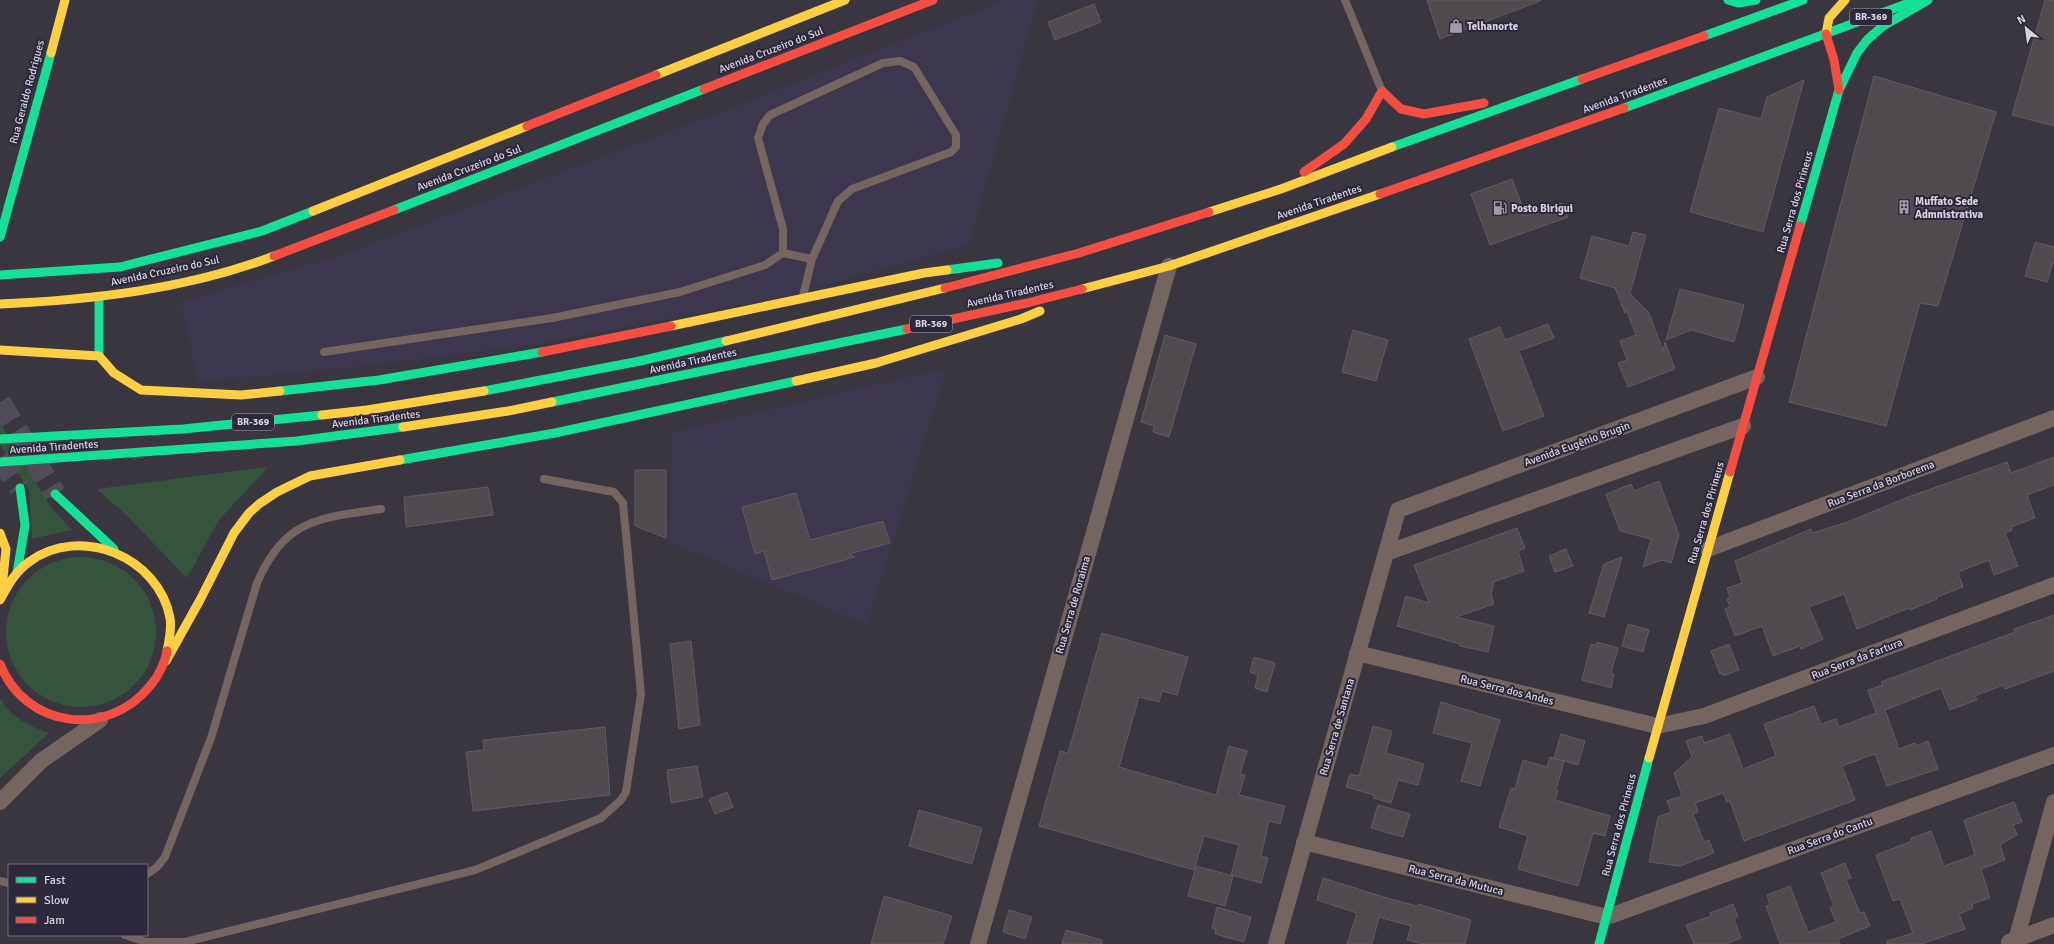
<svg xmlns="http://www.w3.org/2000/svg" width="2054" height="944" font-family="Signika,sans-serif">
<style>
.built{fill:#3c374d}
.green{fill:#35533d}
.building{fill:#504b4e;stroke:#615c60}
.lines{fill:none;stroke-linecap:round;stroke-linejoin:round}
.secondary-tunnel{stroke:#504d58;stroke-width:22;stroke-dasharray:22 11;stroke-linecap:butt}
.lane{stroke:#746560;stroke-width:8}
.street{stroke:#746560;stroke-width:16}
.fast{stroke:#16e098;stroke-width:9}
.slow{stroke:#ffcf43;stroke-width:9}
.jam{stroke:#f24e42;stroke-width:9}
.labels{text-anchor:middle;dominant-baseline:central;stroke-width:4;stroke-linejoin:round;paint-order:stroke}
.shield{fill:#2d283a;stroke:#a39fad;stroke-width:1}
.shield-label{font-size:10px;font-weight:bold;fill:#d5d2de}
.poi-label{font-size:11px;font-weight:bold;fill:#d5d2de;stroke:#2d283a;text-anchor:start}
.street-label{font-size:11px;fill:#d5d2de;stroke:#2d283a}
</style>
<rect width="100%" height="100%" fill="#393640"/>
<!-- built -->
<path class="built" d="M1004,0H1038L969,245L779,298L527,346L346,368L198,382L181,302L344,254L726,110Z
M947,368L867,625L669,542L672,432Z"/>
<!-- green -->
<path class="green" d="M0,423L52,509L72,530L32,539L29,490L0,445Z
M268,467L219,520L187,578L125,514L97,489Z
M6 632a75 75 0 1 1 150 0a75 75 0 1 1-150 0Z
M0,698C11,717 28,726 49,733L0,778Z"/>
<!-- building -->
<path class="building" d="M1427,0H1540V1L1440,39Z
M2045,0H2054V126L2012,115Z
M1094,4L1101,22L1055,40L1048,22Z
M1874,76L1996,112L1938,306L1920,303L1886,426L1789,402Z
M1804,80L1763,232L1690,212L1719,108L1761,119L1767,97Z
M1512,179L1526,216L1562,203L1568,217L1490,245L1471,194Z
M1633,232L1646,235L1630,294L1649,313L1663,351L1665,342L1675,369L1628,387L1618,363L1627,360L1620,341L1636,335L1626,309L1625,313L1615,288L1580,278L1592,236L1629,246Z
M2035,242L2054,247V259L2047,282L2025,276Z
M1680,289L1744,305L1734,342L1691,330L1666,340Z
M1548,324L1554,338L1519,351L1544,416L1503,431L1469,339L1500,327L1505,340Z
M1353,330L1388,340L1376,381L1342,372Z
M1165,335L1196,344L1169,437L1153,432L1154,426L1141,422Z
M2054,457V485L2027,495L2035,518L2011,527L2012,530L2005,533L2018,566L1994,575L1989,560L1958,572L1963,587L1937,597V599L1910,610L1909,608L1857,629L1844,594L1809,607L1823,639L1801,649L1800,646L1773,656L1762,626L1735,636L1725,609L1730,607L1727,599L1730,598L1727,588L1742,583L1735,561L1811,529L1812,533L1845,523L1908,497L2007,462L2011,473Z
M635,470H666V538L635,526Z
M1659,481L1679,535L1671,563L1662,560L1643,567L1651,539L1620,531L1606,494L1631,484L1634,491Z
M488,487L493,515L406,527L404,497Z
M796,493L810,540L883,521L890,543L849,554L855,557L772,580L764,551L755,554L742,507Z
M1517,528L1525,548L1518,551L1524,571L1494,582L1491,595L1494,604L1456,617L1494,626L1488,652L1460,646V644L1397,626L1406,596L1429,603L1414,565Z
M1566,549L1573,566L1555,572L1549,556Z
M1622,557L1604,617L1589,613L1604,564Z
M2054,615V671L2005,689L2003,685L1975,696L1977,700L1950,710L1941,688L1885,710L1899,749L1915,743L1916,746L1928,741L1938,769L1887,786L1875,754L1842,766L1855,800L1744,841L1730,801L1727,802L1723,793L1695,803L1698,812L1693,814L1704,842L1709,840L1714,853L1680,866L1649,862L1658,817L1671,812L1667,801L1682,796L1674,773L1692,757L1686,741L1702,736L1704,743L1730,734L1743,769L1776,756L1764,724L1814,706L1821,724L1836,719L1839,727L1876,713L1868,690L1883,685L1881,682L2015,632L2014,629Z
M1628,624L1649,630L1643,652L1622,646Z
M1102,633L1188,657L1177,695L1162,691L1159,702L1139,697L1119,767L1216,795L1229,746L1247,751L1240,774L1245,775L1239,795L1285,806L1280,824L1269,821L1261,856L1268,858L1261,883L1231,875L1239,845L1204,836L1194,870L1039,826L1060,751L1068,753Z
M691,641L700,725L679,729L670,644Z
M1597,642L1618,648L1611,673L1614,674L1611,688L1582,680L1591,644L1596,645Z
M1729,644L1739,670L1723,676L1722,673L1720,674L1711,651Z
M1254,657L1275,663L1267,692L1255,688L1258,675L1250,672Z
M1441,702L1500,720L1480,786L1461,781L1472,743L1433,733Z
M1373,726L1392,731L1386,753L1424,764L1418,785L1398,780L1391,803L1373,798L1374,795L1346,787L1350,774L1359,776Z
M605,727L610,795L473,811L466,752L484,750L483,740Z
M1561,734L1585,741L1578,765L1554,758Z
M1550,757L1564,761L1556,790L1558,791L1555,800L1610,816L1605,836L1593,833L1578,886L1518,869L1528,836L1499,827L1511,788L1515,789L1523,760L1547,767Z
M697,766L703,797L671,803L667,770Z
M727,792L733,807L715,814L709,799Z
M2014,802L2022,822L2013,825L2017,835L2000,845L2005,860L1981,869L1990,898L1972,904L1973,908L1959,914L1965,929L1922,944H1887V941L1913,933L1900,899L1893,901L1876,855L1912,841L1911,838L1931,831L1944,866L1975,855L1964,820Z
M1378,805L1410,814L1403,837L1371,828Z
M919,810L982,828L972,864L909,846Z
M1845,863L1851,878L1846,880L1860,913L1864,912L1870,926L1838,939L1840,944H1780L1766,906L1770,905L1767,895L1790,886L1808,932L1836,922L1830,908L1834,906L1821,873Z
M1196,866L1233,876L1225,906L1188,896Z
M1323,878L1387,898L1417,906L1418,904L1471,920L1465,944H1422L1407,940L1411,926L1379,917L1372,944H1347L1357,913L1317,900Z
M884,896L952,916L943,944H871Z
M1733,904L1738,917L1734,919L1741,938L1726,944H1694L1686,925L1711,916L1710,913Z
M1217,907L1251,917L1244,942L1215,934L1216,929L1212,928Z
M1009,910L1032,917L1025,939L1003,932Z
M1066,930L1102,940V944H1062Z"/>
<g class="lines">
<!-- secondary-tunnel -->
<path class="secondary-tunnel" d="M0,402L55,494
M0,458L20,488"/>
<!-- lane -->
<path class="lane" d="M1345,0L1382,91
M783,253L812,259
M324,352L552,318L680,292L765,265L783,253V229L758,138L763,124L770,115L883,63L900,61L914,67L956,135V147L951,152L852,189L838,201L812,259L803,296
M147,874L157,867L165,857L211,738L257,583C285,519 318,518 381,509
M0,881L9,883
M125,935L146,942H185L475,870L601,818L621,800L626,792L641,694L623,503L614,492L544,479"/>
<!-- street -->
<path class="street" d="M1708,549L2054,418
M1386,553L1743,426
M1357,653L1657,726L1704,716L2054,585
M0,802L41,761L100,720
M1304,842L1607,917L2054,755
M2009,942L2054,925
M978,944L1169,266
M1276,944L1398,510L1757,377
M2015,944L2054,802"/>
<!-- fast -->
<path class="fast" d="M1728,0L1738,3L1756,0
M1704,36L1803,0
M1624,108L1917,0
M1392,147L1582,79
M394,210L704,89
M1800,226L1839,90L1857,53L1867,40L1883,26L1928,0
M0,237L51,53
M947,270L998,263
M0,275L120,267L262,231L313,211
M99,297V356
M280,391L379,380L542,352
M484,391L640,361L726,341
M552,402L907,329
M0,439L183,429L322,415
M400,460L555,433L796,381
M0,462L297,441L403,427
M55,494L114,549
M17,573L25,525L20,488
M1599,944L1649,758"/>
<!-- slow -->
<path class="slow" d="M1826,34L1829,18L1845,0
M51,53L65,0
M656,75L845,0
M313,211L527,126
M1209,212L1281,189L1392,147
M1082,289L1169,266L1380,194
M0,304C91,300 188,289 274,256
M671,326L924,273L947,270
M726,341L945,288
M0,350L99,356L114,373L141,390L241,395L280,391
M796,381L876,363L1021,319L1040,311
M322,415L367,410L484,391
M403,427L508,411L552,402
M0,533L6,549L1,597
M0,600C8,585 15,572 29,562C80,524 159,557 170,618C172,629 169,640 167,651
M166,661L200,600L234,533L249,513L259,504L277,492L310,476L400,460
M1649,758L1730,472"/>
<!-- jam -->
<path class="jam" d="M1826,34L1834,60L1839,90
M1582,79L1704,36
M704,89L933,0
M527,126L656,75
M1304,172L1344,144L1366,119L1382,91L1401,109L1424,114L1484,103
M1380,194L1624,108
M274,256L394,210
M945,288L1079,253L1209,212
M907,329L1027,303L1082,289
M542,352L671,326
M1730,472L1800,226
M0,664C25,728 107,739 150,686C158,677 165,663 167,651"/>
</g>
<!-- icons -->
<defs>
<symbol id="shop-bare" viewBox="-9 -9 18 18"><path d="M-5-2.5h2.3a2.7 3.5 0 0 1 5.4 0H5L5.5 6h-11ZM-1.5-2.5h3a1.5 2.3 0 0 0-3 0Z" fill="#9e9ba7" stroke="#2d283a" stroke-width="2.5" paint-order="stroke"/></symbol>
<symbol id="building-bare" viewBox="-9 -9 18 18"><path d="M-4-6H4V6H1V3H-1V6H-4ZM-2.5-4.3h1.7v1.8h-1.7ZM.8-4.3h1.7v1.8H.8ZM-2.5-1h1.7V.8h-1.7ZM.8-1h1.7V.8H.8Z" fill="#9e9ba7" stroke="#2d283a" stroke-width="2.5" paint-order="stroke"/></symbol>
<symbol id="fuel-bare" viewBox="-9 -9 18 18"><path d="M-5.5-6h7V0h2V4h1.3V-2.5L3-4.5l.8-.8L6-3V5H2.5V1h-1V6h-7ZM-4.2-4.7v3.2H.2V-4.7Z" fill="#9e9ba7" stroke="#2d283a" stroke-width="2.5" paint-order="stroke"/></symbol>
</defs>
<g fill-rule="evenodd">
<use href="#shop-bare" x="1446" y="16" width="20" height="20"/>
<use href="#building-bare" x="1894" y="197" width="20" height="20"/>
<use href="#fuel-bare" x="1490" y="198" width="20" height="20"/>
</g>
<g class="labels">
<!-- shield labels -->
<g class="shield">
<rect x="1850" y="9" width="42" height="16" rx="3"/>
<rect x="910" y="316" width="42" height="16" rx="3"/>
<rect x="232" y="414" width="42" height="16" rx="3"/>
</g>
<g class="shield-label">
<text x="1871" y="17">BR-369</text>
<text x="931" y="324">BR-369</text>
<text x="253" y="422">BR-369</text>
</g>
<!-- poi labels -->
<g class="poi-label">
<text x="1467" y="26">Telhanorte</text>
<text x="1915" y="201">Muffato Sede<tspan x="1915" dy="13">Admnistrativa</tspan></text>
<text x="1511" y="208">Posto Birigui</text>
</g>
<!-- street labels -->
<g class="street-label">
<text transform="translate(771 50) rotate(-21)">Avenida Cruzeiro do Sul</text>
<text transform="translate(27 92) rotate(-75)">Rua Geraldo Rodrigues</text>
<text transform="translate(1625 95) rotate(-20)">Avenida Tiradentes</text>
<text transform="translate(469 168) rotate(-21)">Avenida Cruzeiro do Sul</text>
<text transform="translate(1319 202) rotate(-19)">Avenida Tiradentes</text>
<text transform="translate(1795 202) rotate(-74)">Rua Serra dos Pirineus</text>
<text transform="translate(165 271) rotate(-12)">Avenida Cruzeiro do Sul</text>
<text transform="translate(1010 294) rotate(-13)">Avenida Tiradentes</text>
<text transform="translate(693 361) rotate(-12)">Avenida Tiradentes</text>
<text transform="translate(376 419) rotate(-7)">Avenida Tiradentes</text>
<text transform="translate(1577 444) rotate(-20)">Avenida Eugênio Brugin</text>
<text transform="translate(54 447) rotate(-4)">Avenida Tiradentes</text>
<text transform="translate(1881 484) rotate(-21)">Rua Serra da Borborema</text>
<text transform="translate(1706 513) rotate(-74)">Rua Serra dos Pirineus</text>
<text transform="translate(1073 605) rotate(-74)">Rua Serra de Roraima</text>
<text transform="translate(1857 659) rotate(-21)">Rua Serra da Fartura</text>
<text transform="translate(1507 690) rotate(14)">Rua Serra dos Andes</text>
<text transform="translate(1337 727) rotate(-74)">Rua Serra de Santana</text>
<text transform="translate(1619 825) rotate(-75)">Rua Serra dos Pirineus</text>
<text transform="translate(1830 836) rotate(-20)">Rua Serra do Cantu</text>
<text transform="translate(1456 880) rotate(14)">Rua Serra da Mutuca</text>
</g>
</g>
<!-- legend -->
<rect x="8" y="864" width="140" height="72" fill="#2d283a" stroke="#706c7c"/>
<rect x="16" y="877" width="20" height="6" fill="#16e098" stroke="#706c7c"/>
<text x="44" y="884" font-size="12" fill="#d5d2de">Fast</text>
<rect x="16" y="897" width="20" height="6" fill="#ffcf43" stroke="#706c7c"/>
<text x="44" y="904" font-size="12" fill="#d5d2de">Slow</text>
<rect x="16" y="917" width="20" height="6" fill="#f24e42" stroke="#706c7c"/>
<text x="44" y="924" font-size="12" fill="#d5d2de">Jam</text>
<!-- north arrow -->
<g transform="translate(2026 28) rotate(331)" stroke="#2d283a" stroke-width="3" paint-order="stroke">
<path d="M0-3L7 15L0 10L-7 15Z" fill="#d5d2de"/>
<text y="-6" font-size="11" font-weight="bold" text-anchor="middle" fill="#d5d2de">N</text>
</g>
</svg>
